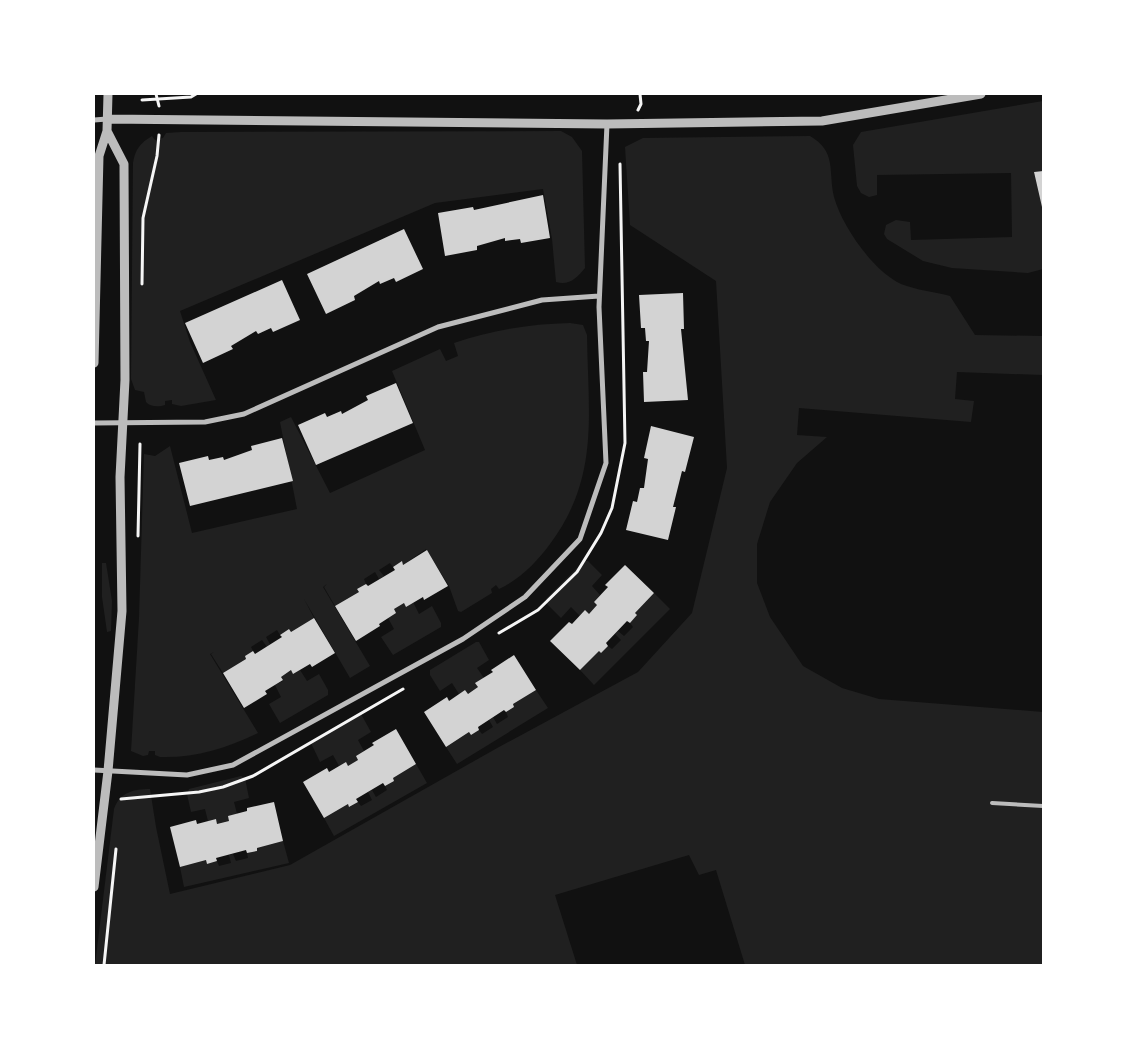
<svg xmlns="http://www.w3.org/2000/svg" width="1137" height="1059" font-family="Helvetica,sans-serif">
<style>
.green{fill:#202020}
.building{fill:#d3d3d3}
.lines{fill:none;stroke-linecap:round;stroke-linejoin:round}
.path{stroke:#f5f5f5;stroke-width:3}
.service{stroke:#bcbcbc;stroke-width:4}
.minor{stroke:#bcbcbc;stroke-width:5}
.tertiary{stroke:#bcbcbc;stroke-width:9}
</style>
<rect width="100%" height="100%" fill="#111"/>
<!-- green -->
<path class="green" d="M1043,101V171L1034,172L1043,211V269L1028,273L952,268L923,261L887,239L884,234L886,225L896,220L910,222L911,240L1012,237L1011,173L877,175V195L869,197L861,193L857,186L853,145L861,132Z
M561,131L572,137L582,151L585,268C577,278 569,286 556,282L552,239L543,189L435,203L180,311L190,342L216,400L181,406L172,404V400L165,401V405C159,407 150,407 146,402L144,392L135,390L131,379L133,163C135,150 140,143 152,136L155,140L163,138L166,133L181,132Z
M810,136C837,152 828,170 834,197C842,226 873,271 901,284C916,290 935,292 950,296L975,335L1043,336V375L957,372L955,399L974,401L971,422L799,408L797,435L827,437L797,463L770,502L757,544V583L770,617L803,666L842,688L879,699L1043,712V965H745L716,870L699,875L689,855L555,895L577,965H95L114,809C120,792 134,789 150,789L156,827L170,894L290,865L499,747L638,672L692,613L727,468L716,281L630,225L625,147L643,138Z
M570,323L583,325L587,335C588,414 600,477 550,544C537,562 519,580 499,589L496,585L491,589L492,593L461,612L458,611L449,586L426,549L403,565L401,562L393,567L390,563L379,570L384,576L379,579L375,572L364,579L366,584L358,589L359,592L335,606L324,587L327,584L323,587L370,666L350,678L304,599L314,618L291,632L289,629L280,635L277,630L266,637L270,644L267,647L262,640L251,647L253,651L245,656L246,659L223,673L211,654L214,652L210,654L258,733C226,748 196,758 160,757L155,755V751H149L148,755L143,756L131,751L139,618L144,454L155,456L170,446L192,533L297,509L280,422L291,417L330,493L425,450L392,371L440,349L446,361L458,356L454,343C492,330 530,324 570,323Z
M584,561H588L602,575L592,586L600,595L594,602L597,605L589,614L580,616L571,607L561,618L547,604L546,599Z
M102,563H106L112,601L111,631L107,632L102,597Z
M654,593L670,609L594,685L580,670L599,651L601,653L608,646L612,649L621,640L615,634L618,631L624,636L633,627L630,623L637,615L635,613Z
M413,602L419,614L432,606L441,623V627L393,655L381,637L394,629L388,618L394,609L404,603L406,607Z
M476,642H479L489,660L477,668L484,678L476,683L478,687L468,694L465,690L459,694L452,683L440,691L430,675V670Z
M291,670L293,674L300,670L307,681L319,674L328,690V695L280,723L269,704L281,697L275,685L283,681L281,677Z
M536,690L548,708L457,764L446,747L469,732L471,735L479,730L482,734L493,727L489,720L493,717L497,724L508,717L506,712L514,707L513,704Z
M361,714L371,732L358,740L364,751L356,756L358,760L348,766L346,762L339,766L333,755L320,762L311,743Z
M416,764L427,783L334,836L324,818L348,804L350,807L358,802L361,806L372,800L368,792L372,790L376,797L387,790L385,786L393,778Z
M241,776L245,778L249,798L234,802L237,814L229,821L217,824L216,819L208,821L205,809L191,812L187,794L189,789Z
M283,841L289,863L184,887L180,867L206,860L207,864L217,861L219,866L231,863L229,855L233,854L236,861L248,858L247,853L257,851V848Z"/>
<!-- building -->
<path class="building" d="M1043,171V207H1042L1034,172Z
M543,195L550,238L521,243L520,239L505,241V238L477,246V250L445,256L438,213L473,207L474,210Z
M404,229L423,269L396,282L394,278L380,284L379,281L354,296L355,300L326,314L307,274Z
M282,280L300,320L273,332L271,328L258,334L256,331L231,346L233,349L203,363L185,323Z
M683,293L684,329H681L688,400L644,402L643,372H647L649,341H646L645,328H641L639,295Z
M396,383L413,423L316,465L298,425L325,413L327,417L341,411L342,414L368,400L366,396Z
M651,426L694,437L685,472L682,471L673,507H676L668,540L626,530L633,501L637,502L640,488H644L648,459L644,458Z
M282,438L293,481L190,506L179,463L208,456L209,460L223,457L224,460L252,450L251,446Z
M427,550L448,586L424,600L423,597L406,607L404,603L394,609L396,613L379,624L380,626L356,641L335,606L359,592L357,589L366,584L368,586L395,570L393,567L402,561L403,565Z
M625,565L654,593L635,613L637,615L630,623L627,621L606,643L608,646L601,653L599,651L580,670L550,641L569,622L572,624L585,610L589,614L597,605L594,602L608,587L605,585Z
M314,618L335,653L312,667L310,664L293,674L291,670L281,677L283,680L265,691L267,694L244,708L223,673L246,659L245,656L253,651L255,654L282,637L280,635L289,629L291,632Z
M514,655L536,690L513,704L514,707L506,712L504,710L478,727L479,730L471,735L469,732L446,747L424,712L447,697L449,701L465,690L468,694L478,687L475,683L493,672L491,670Z
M396,729L416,764L393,778L394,781L385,786L383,783L356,799L358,802L349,807L348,804L324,818L303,782L327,768L329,772L346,762L348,766L358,760L356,756L374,745L372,743Z
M274,802L283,841L257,848V851L247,853L246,850L216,858L217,861L207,864L206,860L180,867L170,827L196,820L197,824L216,819L217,824L229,821L228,816L247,811V808Z"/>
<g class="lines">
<!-- path -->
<path class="path" d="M156,94L159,106
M142,100L191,97L196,94
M638,110L641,104L640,94
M142,284L143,218L157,156L159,135
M138,536L140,444
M499,633L538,610L577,572L601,533L612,508L625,443L620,164
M121,799L199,792L223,787L253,776L403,689
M104,965L116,849"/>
<!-- service -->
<path class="service" d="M992,803L1043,806"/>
<!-- minor -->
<path class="minor" d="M94,120L107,119
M94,423L205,422L244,414L438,327L542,300L599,296
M94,770L187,775L233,765L463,639L525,597L580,539L606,463L599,307L607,124"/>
<!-- tertiary -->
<path class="tertiary" d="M107,119L607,124L822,121L981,94
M94,363L99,156L107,131L108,94
M94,887L108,771L122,611L120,477L125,380L124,164L107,131"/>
</g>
<!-- border -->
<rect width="1137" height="1059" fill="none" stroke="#ffffff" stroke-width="190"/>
</svg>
